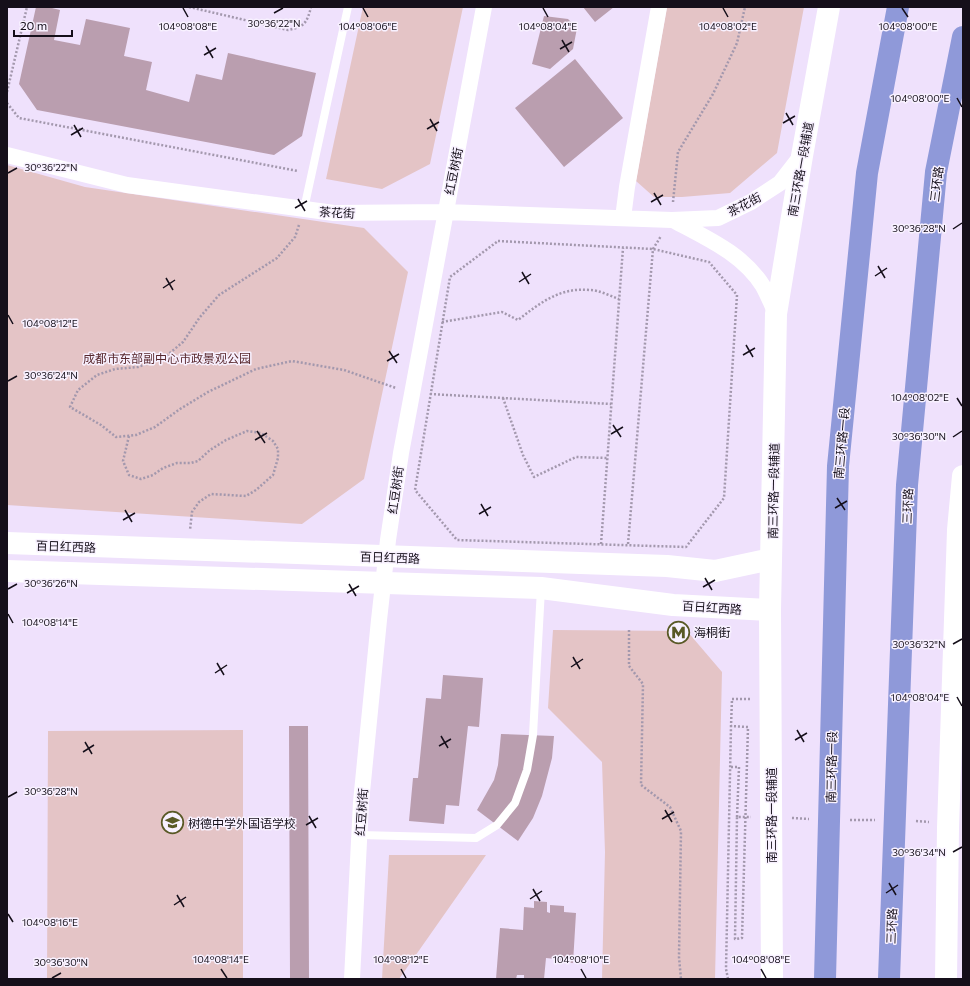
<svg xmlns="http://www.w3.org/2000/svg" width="970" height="986" font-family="Commissioner,'Noto Sans SC',sans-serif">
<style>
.green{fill:#e4c4c6}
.building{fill:#ba9eaf}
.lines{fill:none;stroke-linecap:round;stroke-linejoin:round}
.path{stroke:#a398ad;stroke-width:2.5;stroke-dasharray:2 2;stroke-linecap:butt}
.lane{stroke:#fff;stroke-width:8}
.street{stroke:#fff;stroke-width:16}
.secondary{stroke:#fff;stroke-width:22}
.highway{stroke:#8f99d9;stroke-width:22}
.ticks{fill:none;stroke:#150f1a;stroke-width:1.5}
.labels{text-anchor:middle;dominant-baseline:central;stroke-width:3;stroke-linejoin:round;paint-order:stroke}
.street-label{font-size:12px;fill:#150f1a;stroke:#f8f1ff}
.park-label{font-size:12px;fill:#58282e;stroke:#f8f1ff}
.poi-label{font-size:12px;fill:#150f1a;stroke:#f8f1ff;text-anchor:start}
.ticks-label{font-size:10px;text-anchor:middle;fill:#150f1a;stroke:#f8f1ff;stroke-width:3;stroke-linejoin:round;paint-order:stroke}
</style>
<rect width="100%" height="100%" fill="#efe1fc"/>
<!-- green -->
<path class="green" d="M363,7H463L430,164L382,189L326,179Z
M667,7H804L777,153L730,193L682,197H654L636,181Z
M7,165L85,187L364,228L408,272L364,479L302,524L7,505Z
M553,630L687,631L722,672L715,979H602L605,852L602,762L548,708Z
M243,730V979H47L48,731Z
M389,855H486L399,979H382Z"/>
<!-- building -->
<path class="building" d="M36,7H48L60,10L54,40L80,45L86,19L130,28L124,56L152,62L146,90L189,102L196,74L222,80L228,53L316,73L302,136L274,155L37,110L19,84Z
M583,7H614L595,22Z
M544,16L568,19L577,28L573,49L550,69L532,64Z
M575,59L623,118L564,167L515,108Z
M443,675L483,678L479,727L468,726L459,806L446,805L444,824L409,821L413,778H418L426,698L441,699Z
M289,726H308L309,979H290Z
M501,734L554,736L552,758L542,796L533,818L518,841L477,810L494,780L498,765Z
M534,901L547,902V912L550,913V905L564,906V912L576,913L573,963L556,962V959L546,958L544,979H524V975H517L516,979H496L500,928L523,930L524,907L534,908Z"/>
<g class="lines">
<!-- path -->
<path class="path" d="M189,7L288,30C304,27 307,23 311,7
M7,92L27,7
M7,103L19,118L298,171
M673,202L678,152L713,94L737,43L745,7
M299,225L295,237L277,258L219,295L200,317L183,342L165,357L138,367L115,369L97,375L78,390L70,407L101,425L116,437L136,435L155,427L180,409L208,392L256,369L292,361L344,370L396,388
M498,241L653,249L709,262L737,295L724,498L686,547L457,540L415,490L450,277Z
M442,322L502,312L518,320C540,303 560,287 590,290C599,290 610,296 619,299
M430,394L611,404
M503,398L523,455L534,477L576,457L607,458
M129,436L123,461L129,475L141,479L153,475L163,468L177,463H191L198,461L210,450L226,440L247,431L261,433L273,441L278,449V458L273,475L256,490L246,496L211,494L199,502L192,512L190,530
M601,544L623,248
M628,544L653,249L661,236
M629,630V666L643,684L641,785L670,807L681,831L679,957L681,979
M750,699H732L731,726L748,727L742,938L735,939L737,817H751
M731,767H739L737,817
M792,818L809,819
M850,820H875
M916,821L929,822
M728,979L726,969L731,726"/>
<!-- lane -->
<path class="lane" d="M304,209L348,7
M360,835L476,838L497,825L515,803L527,770L533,735L541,589"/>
<!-- street -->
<path class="street" d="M7,155L127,185L334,213L445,212L672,220L718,218L751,202L780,183L801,156
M623,218L627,187L659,7
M673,220C706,238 742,253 763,286C768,295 772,305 776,314
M352,979L361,802L379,620L388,540L401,453L484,7"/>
<!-- secondary -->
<path class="secondary" d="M7,543L667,566L715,571L771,559
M7,571L541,588L673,605L770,610
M772,979L770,610L776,314L802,156L829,7
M946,979L948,828L958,530L963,476"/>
<!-- highway -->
<path class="highway" d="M825,979L838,466L867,173L898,7
M889,979L907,485L936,172L963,37"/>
</g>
<!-- ticks -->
<path class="ticks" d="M183,8L188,17M363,8L368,17M543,8L548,17M723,8L728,17M902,8L908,17M274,13L283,8M562,40L569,52M206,46L213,58M560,49L572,42M204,55L216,48M957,98L962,107M786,113L793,125M430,119L437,131M783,123L795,116M74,125L81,137M427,129L439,122M71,135L83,128M8,173L17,168M654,193L661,205M298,199L305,211M651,202L663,195M295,208L307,201M953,229L962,223M878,266L885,278M522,272L529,284M875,276L887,268M166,278L173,290M519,282L531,274M163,288L175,280M8,315L13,324M746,345L753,357M389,351L397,363M743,355L755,348M387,361L399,354M8,381L17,376M957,398L962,406M613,425L621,437M257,431L265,443M611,434L623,427M953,437L962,431M255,440L267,433M837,498L845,510M481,504L488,516M835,508L847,501M125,510L132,522M479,514L491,507M123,520L135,513M705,578L712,590M349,584L356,596M703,587L715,580M8,589L17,584M347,593L359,586M8,614L13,623M953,644L962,639M573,657L580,669M217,663L224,675M571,667L583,659M215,673L227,665M957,697L962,706M797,730L804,742M441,736L448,748M795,740L807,733M85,742L92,754M439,746L451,739M83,752L94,745M8,797L17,792M665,810L672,822M309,816L316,828M662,819L674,812M306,825L318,818M953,852L962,847M889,883L896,895M533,889L540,901M886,893L898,885M177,895L184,907M530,899L542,891M174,905L186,897M8,914L13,922M221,969L227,978M401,969L406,978M581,969L586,978M761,969L766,978M52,978L61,973"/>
<!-- icons -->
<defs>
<symbol id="metro-ring" viewBox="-11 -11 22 22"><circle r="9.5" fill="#f8f1ff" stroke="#595926" stroke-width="1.5"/><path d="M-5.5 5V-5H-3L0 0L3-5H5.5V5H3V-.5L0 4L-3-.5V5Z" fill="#595926"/></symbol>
<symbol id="school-ring" viewBox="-11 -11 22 22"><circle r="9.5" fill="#f8f1ff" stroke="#595926" stroke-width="1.5"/><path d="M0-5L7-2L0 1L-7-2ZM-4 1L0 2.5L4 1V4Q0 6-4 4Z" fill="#595926"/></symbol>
</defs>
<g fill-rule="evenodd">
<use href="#metro-ring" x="666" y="620" width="25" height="25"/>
<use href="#school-ring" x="160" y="810" width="25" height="25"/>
</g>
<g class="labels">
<!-- street labels -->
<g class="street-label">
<text transform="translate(800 169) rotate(-80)">南三环路一段辅道</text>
<text transform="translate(453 171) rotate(-79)">红豆树街</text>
<text transform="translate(936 184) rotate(-83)">三环路</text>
<text transform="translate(744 204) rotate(-28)">茶花街</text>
<text transform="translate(337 212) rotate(3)">茶花街</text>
<text transform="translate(841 443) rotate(-85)">南三环路一段</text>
<text transform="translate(395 490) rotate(-82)">红豆树街</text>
<text transform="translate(773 491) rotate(-89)">南三环路一段辅道</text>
<text transform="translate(907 506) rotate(-88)">三环路</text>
<text transform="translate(66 546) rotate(2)">百日红西路</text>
<text transform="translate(390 557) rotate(2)">百日红西路</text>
<text transform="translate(712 607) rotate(4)">百日红西路</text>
<text transform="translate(831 767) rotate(-89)">南三环路一段</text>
<text transform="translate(361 812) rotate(-86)">红豆树街</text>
<text transform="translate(771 815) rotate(-90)">南三环路一段辅道</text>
<text transform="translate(891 926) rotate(-88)">三环路</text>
</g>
<!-- park labels -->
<g class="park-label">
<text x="167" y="358">成都市东部副中心市政景观公园</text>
</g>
<!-- poi labels -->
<g class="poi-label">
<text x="694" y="632">海桐街</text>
<text x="188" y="823">树德中学外国语学校</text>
</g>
</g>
<g class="ticks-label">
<text x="274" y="27">30°36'22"N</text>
<text x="188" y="30">104°08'08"E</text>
<text x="368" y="30">104°08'06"E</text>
<text x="548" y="30">104°08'04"E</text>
<text x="728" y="30">104°08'02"E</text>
<text x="908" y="30">104°08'00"E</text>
<text x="920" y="102">104°08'00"E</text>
<text x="51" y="171">30°36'22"N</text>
<text x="919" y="232">30°36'28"N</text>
<text x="50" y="327">104°08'12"E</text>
<text x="51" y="379">30°36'24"N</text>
<text x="920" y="401">104°08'02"E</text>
<text x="919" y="440">30°36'30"N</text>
<text x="51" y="587">30°36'26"N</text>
<text x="50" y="626">104°08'14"E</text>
<text x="919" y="648">30°36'32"N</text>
<text x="920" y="701">104°08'04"E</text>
<text x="51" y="795">30°36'28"N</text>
<text x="919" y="856">30°36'34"N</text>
<text x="50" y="926">104°08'16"E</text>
<text x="221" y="963">104°08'14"E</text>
<text x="401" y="963">104°08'12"E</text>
<text x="581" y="963">104°08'10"E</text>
<text x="761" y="963">104°08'08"E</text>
<text x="61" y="966">30°36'30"N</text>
</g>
<!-- border -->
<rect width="970" height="986" fill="none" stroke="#150f1a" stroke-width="16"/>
<!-- scale -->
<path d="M14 30v6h58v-6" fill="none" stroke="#150f1a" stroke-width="2"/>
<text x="20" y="30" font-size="12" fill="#150f1a" stroke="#f8f1ff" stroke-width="3" paint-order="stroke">20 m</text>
</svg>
